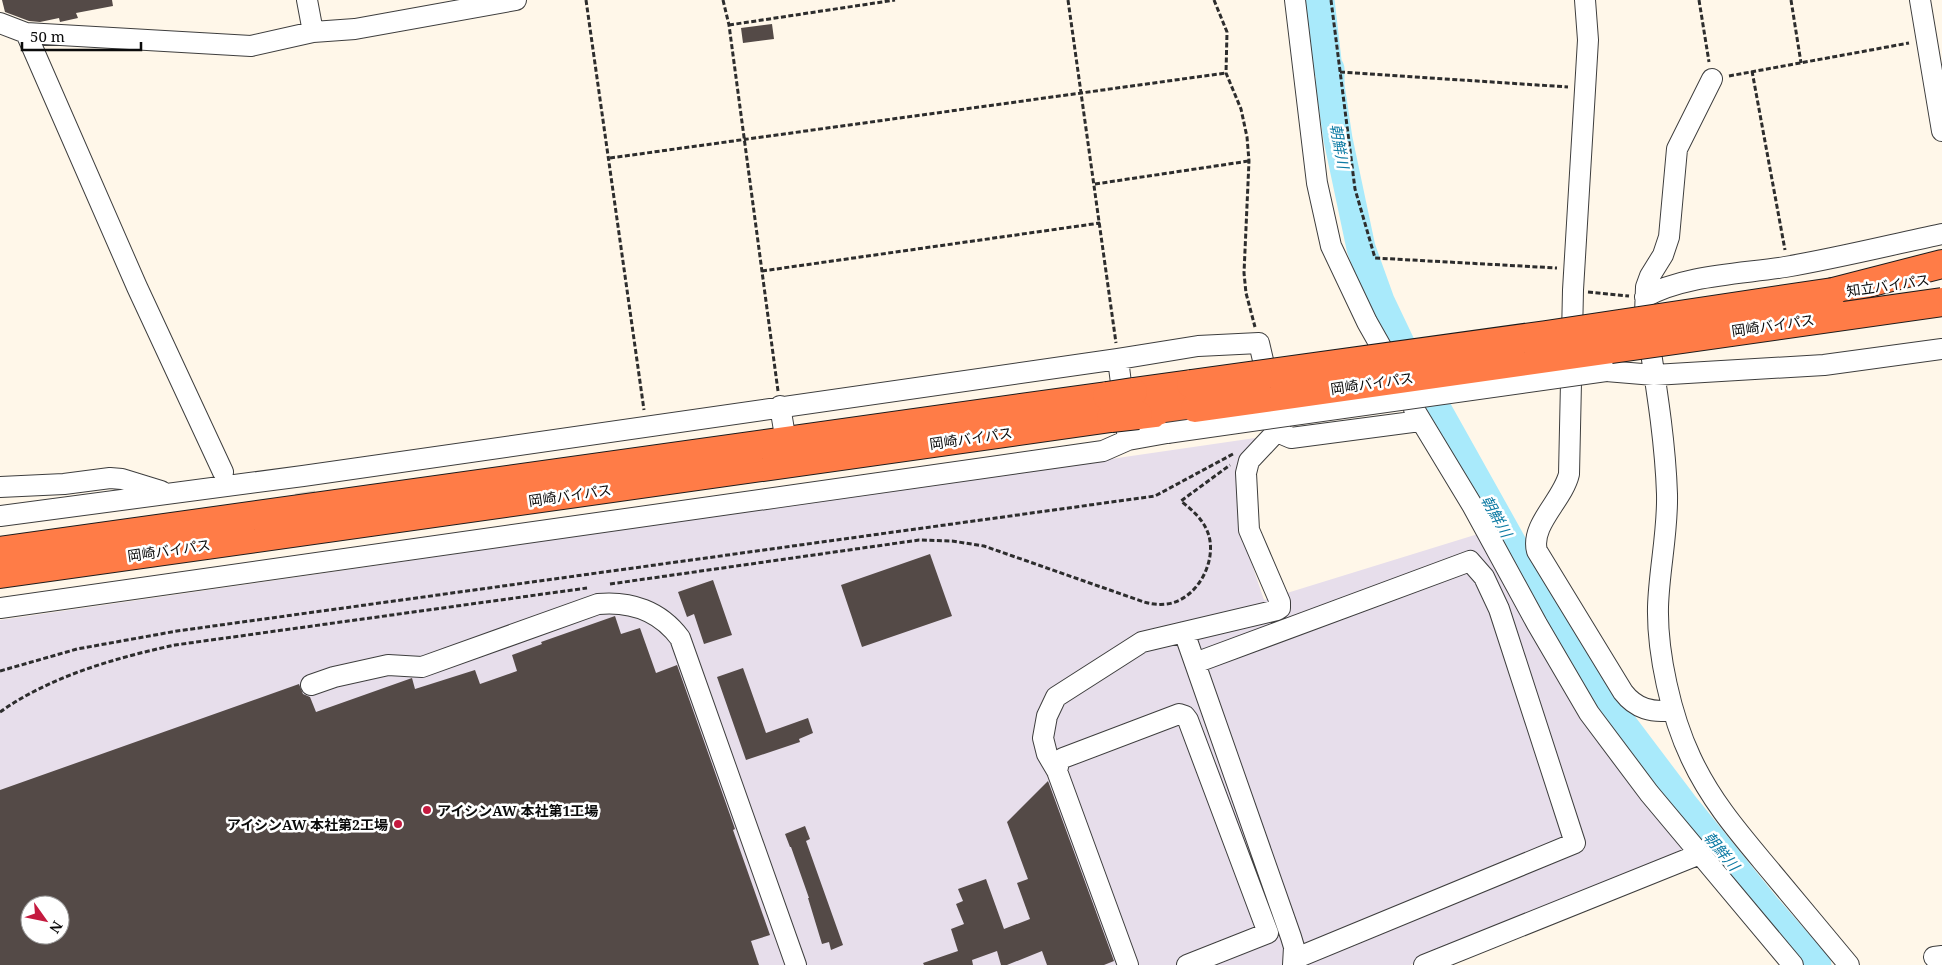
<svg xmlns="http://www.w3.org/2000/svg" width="1942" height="965" font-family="'Noto Serif','Noto Sans JP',serif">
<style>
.industrial{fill:#e7deeb;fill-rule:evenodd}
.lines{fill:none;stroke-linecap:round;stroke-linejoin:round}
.river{stroke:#a9eafb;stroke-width:29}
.building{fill:#544a47;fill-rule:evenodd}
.minor-tunnel{stroke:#dad4c8;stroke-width:20;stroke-dasharray:20 10;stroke-linecap:butt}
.minor-casing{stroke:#3e3e3e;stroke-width:22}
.highway-casing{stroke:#1c1c1c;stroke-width:30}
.path{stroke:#2d2d2d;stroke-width:3;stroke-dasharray:5 2.5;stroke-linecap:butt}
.minor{stroke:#fff;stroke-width:20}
.highway{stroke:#ff7c47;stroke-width:28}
.minor-bridge-casing{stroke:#3e3e3e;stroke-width:22;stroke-linecap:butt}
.highway-bridge-casing{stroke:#1c1c1c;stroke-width:30;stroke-linecap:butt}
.minor-bridge{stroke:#fff;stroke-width:20}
.highway-bridge{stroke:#ff7c47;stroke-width:28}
.poi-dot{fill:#c41a3f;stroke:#fff;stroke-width:2}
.labels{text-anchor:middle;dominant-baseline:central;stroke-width:5;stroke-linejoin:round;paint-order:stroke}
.street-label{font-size:14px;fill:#0b0b0b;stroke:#fff}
.poi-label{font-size:14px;font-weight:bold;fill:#0b0b0b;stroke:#fff;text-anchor:start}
.water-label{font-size:15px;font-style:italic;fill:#0d7ba4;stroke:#fff}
</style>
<rect width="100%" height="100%" fill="#fff7e9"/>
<!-- industrial -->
<path class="industrial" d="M1262,437L1237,464L1242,535L1264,600L1478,534L1686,846L1682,856L1410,965H0V620ZM30,905H60V935H30Z"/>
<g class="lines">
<!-- river -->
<path class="river" d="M1320,0L1328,69H1330V85L1338,139L1361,248L1380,301L1400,343L1513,545L1609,706L1683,804L1767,908L1817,965"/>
</g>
<!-- building -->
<path class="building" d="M2,0H112L113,6L76,13L78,18L60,22L59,18L40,22L29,21L5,12Z
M772,24L774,39L743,43L741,28Z
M930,554L952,616L862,647L841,585Z
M713,580L732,635L704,644L694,614L687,617L678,592Z
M615,616L621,634L640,628L656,673L677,665L735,829L733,830L770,935L751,941L759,965H0V790L299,684L303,694L310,697L316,712L412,678L415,689L475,670L480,684L517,671L512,655L542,644L541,642ZM30,905H60V935H30Z
M743,668L766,733L808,718L813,733L799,739L800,742L746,760L717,677Z
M1048,781L1114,961L1104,965H1047L1042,951L1007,965H1001L997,951L972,960L973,965H924L923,963L958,951L951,929L964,924L956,904L963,901L958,889L986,879L1004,929L1030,919L1017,883L1028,879L1007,822Z
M805,826L810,839L806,841L843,945L831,950L829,942L822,944L808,898H809L791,847H790L785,834Z"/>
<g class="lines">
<!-- minor-tunnel -->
<path class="minor-tunnel" d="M305,492L313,548"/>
<defs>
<path id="minor" d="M307,0L313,32
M1295,0L1317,183L1331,246L1367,322L1393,368
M1585,0L1588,40L1573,290L1569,474C1563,500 1530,525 1537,551L1623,692C1636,709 1652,713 1673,710
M1920,0L1942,131
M0,23L26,33L251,46L313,32L355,29L516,0
M26,33L137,287L223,472
M1712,79L1677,149L1669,237L1663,255L1650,276L1646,287L1645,314C1654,374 1665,434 1667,494C1668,532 1659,570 1658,607C1657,653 1671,716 1691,758C1711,801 1739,833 1769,869C1796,901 1822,933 1849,965
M1645,297C1684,275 1741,274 1785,267C1838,258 1890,245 1942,234
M1606,371L1654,375L1824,365L1942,349
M780,406L784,430
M1414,409L1472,505L1537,624L1589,713L1649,793L1793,965
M1128,440L1167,433
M0,487L64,484L110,478L122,479L161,491
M0,516L303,476L1118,359L1198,346L1259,343L1279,429L1284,435L1291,438L1420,421
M0,608L1103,451L1128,440L1118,359
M1184,632L1291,937L1294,947L1293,965
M1195,663L1470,561L1484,577L1499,609L1575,843L1294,959
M311,685L334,677L388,665L422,667L598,604C631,601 660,611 680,638L796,965
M1057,771L1047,754L1043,738L1047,716L1056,697L1142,642L1277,610L1280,608V602L1249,530L1246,473L1249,461L1279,429
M1934,957L1942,956
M1128,965L1057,771L1059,762L1063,758L1179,714L1185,716L1188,720L1268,933L1187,965
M1424,965L1700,854"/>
<path id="highway" d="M1833,292L1942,264
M1133,392L1191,384
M1138,415L1195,408
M0,551L1107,396
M0,574L1111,418"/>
</defs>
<!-- minor casing -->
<use href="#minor" class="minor-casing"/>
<!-- highway casing -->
<use href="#highway" class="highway-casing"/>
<!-- path -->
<path class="path" d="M586,0L644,410
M723,0L729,25L778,391
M1068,0L1116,343
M1214,0L1227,32L1226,73L1241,109L1247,137L1249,161L1244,273L1246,293L1255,327
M1331,0L1355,189L1375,258L1557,268
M1699,0L1709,62
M1791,0L1801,63
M729,25L895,0
M1752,71L1785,250
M1340,72L1568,87
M1729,76L1909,43
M610,158L1226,73
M1095,184L1249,161
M762,271L1100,223
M1588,292L1629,296
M610,584L919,540L952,541L984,546L1144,602C1151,604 1159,605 1167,604C1197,600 1218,561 1208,533C1203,519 1192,510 1181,501L1230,465
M0,671L77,649L177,631L1155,496L1233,454
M0,712C51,676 115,658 175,645L587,588"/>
<!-- minor -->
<use href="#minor" class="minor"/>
<!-- highway -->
<use href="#highway" class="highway"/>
<defs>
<path id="minor-bridge" d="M1167,433L1606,371"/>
<path id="highway-bridge" d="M1191,384L1546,335L1833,292
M1107,396L1133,392
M1195,408L1942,302
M1111,418L1138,415"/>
</defs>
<!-- minor-bridge casing -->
<use href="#minor-bridge" class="minor-bridge-casing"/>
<!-- highway-bridge casing -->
<use href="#highway-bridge" class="highway-bridge-casing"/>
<!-- minor-bridge -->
<use href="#minor-bridge" class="minor-bridge"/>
<!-- highway-bridge -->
<use href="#highway-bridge" class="highway-bridge"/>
</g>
<!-- markers -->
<g class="poi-dot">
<circle cx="427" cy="810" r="5"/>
<circle cx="398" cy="824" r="5"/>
</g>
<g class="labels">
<!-- street labels -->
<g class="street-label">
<text transform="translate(1888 285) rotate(-8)">知立バイパス</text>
<text transform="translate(1773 325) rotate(-8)">岡崎バイパス</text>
<text transform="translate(1372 383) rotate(-8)">岡崎バイパス</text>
<text transform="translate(971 438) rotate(-8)">岡崎バイパス</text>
<text transform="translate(570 495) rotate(-8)">岡崎バイパス</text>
<text transform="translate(169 550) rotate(-8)">岡崎バイパス</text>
</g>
<!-- poi labels -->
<g class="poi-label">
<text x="437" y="810">アイシンAW 本社第1工場</text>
<text x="388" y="824" text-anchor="end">アイシンAW 本社第2工場</text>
</g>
<!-- water labels -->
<g class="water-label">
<text transform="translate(1340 146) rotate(80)">朝鮮川</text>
<text transform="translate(1497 516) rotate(61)">朝鮮川</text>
<text transform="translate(1722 851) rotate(50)">朝鮮川</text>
</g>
</g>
<!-- north arrow -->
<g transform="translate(45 920) rotate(123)"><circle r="24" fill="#ffffff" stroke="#9d9d9d"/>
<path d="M0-4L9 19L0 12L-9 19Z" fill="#c41a3f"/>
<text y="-8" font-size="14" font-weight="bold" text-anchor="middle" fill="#0b0b0b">N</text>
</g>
<!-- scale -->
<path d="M22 42v8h119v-8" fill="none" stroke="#0b0b0b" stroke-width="2.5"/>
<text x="30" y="42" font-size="15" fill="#0b0b0b" stroke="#ffffff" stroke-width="4" paint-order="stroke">50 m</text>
</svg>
